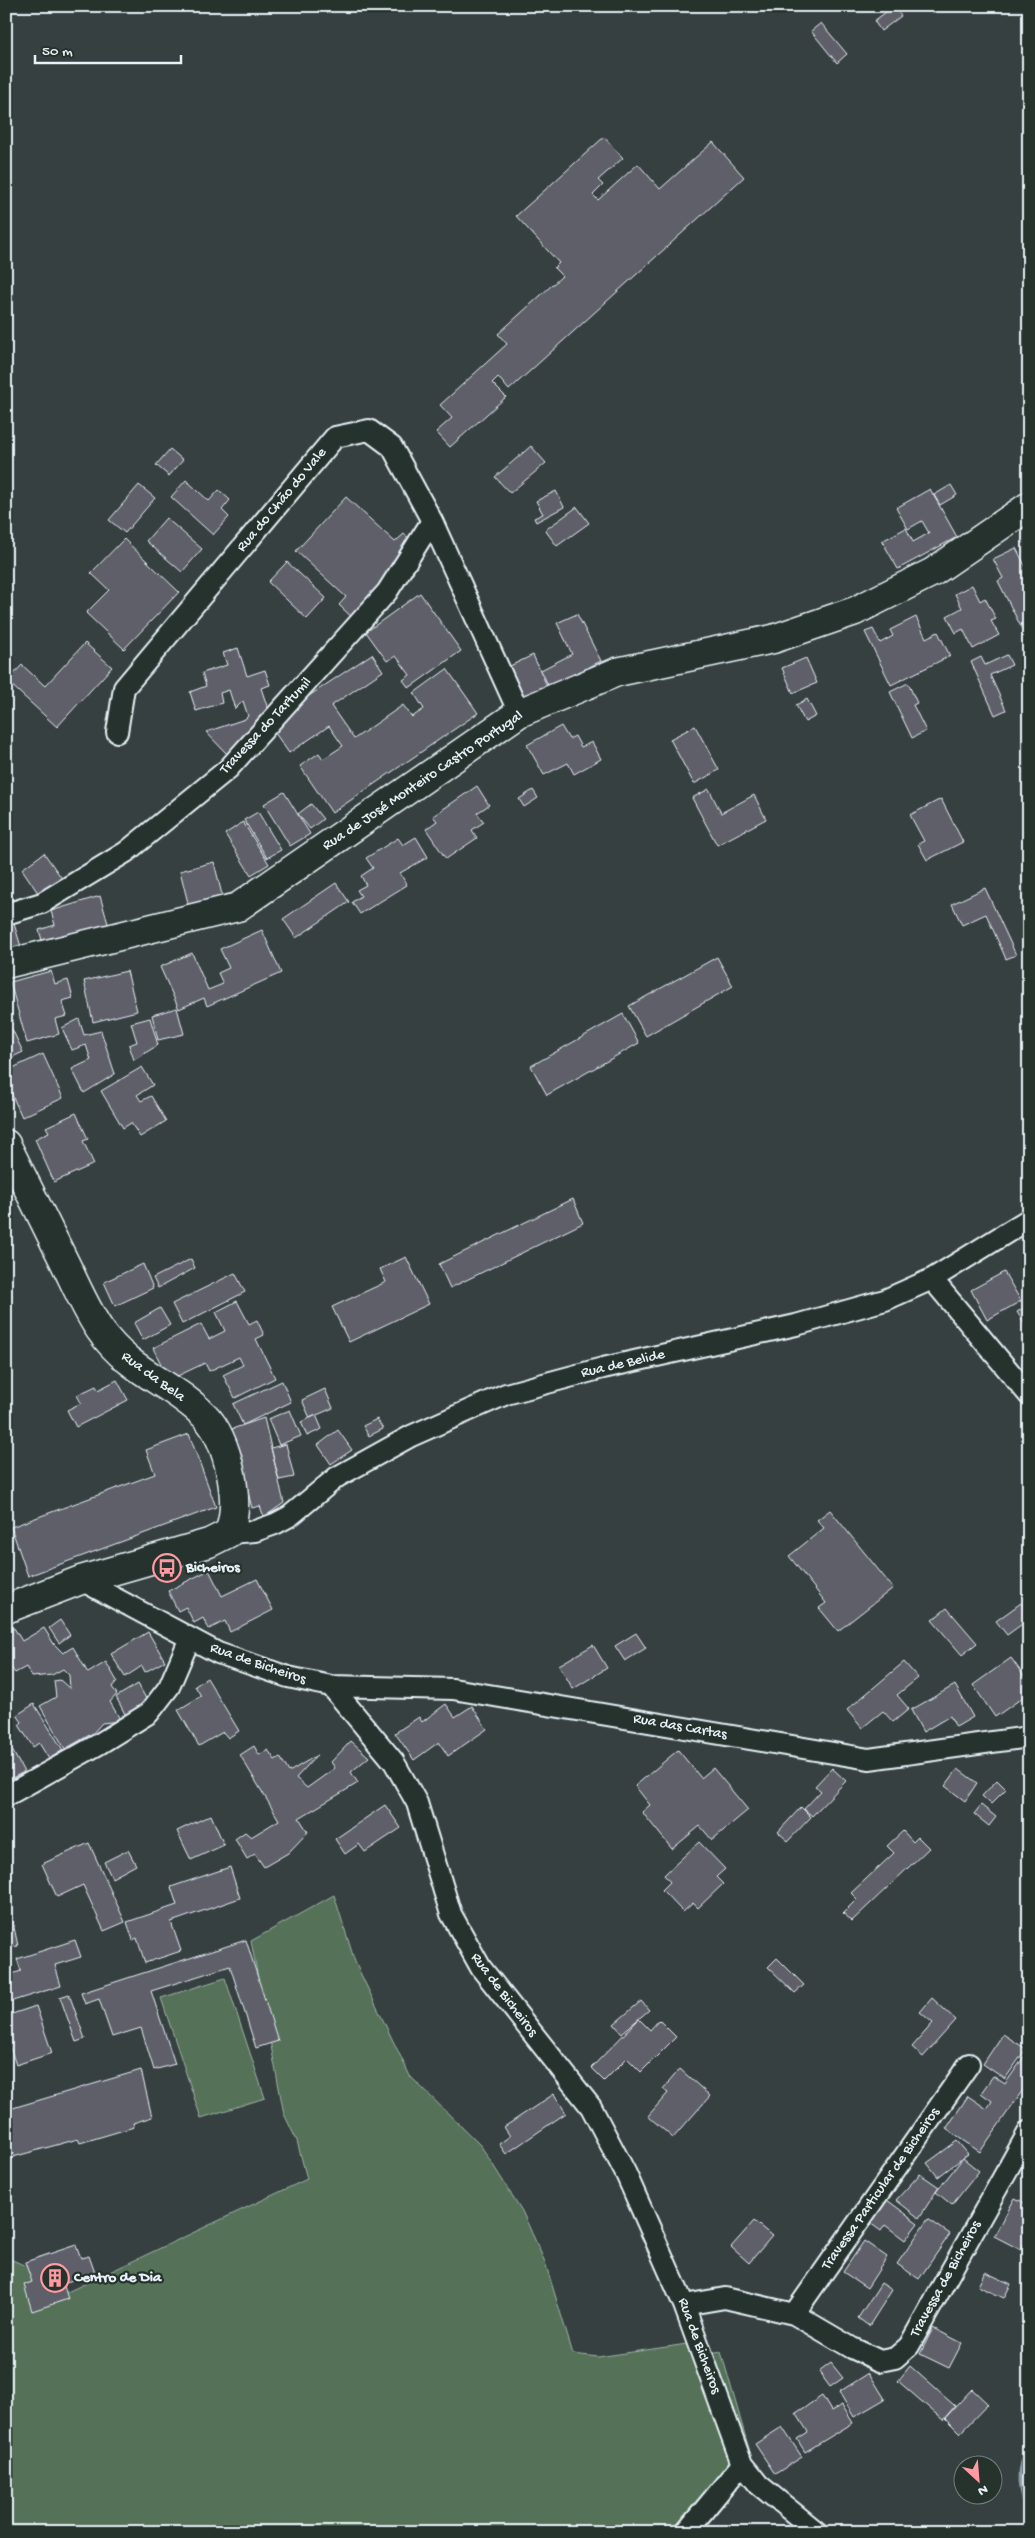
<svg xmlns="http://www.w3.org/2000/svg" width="1035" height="2538" font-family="'Gochi Hand',sans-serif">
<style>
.green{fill:#557259;stroke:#9eb2a8}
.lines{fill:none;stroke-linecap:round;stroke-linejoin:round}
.stream{stroke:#8c9ea8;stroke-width:5.5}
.building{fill:#5f5f6b;stroke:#e8f1f8}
.street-casing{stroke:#e8f1f8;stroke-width:24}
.secondary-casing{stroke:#e8f1f8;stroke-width:31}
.street{stroke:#26332d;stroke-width:20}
.secondary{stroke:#26332d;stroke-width:28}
.labels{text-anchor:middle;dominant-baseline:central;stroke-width:4.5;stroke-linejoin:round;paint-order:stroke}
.street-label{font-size:15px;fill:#e8f1f8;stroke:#26332d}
.poi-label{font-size:15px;font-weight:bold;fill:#e8f1f8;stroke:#26332d;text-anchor:start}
</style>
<rect width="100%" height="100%" fill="#374040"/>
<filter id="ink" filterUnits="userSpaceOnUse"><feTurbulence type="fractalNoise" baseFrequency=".02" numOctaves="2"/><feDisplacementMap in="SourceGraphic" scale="10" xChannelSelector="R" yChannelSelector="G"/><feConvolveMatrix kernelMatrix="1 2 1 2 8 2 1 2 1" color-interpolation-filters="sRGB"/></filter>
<g filter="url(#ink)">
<!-- green -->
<path class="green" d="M334,1895L355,1962L410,2076L481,2146L522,2211L545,2262L573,2354L598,2357L687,2344L692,2357L721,2352L756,2473L735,2484L680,2532H6V2257L28,2267L44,2303L307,2179L297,2141L284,2114L251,1941Z
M225,1978L265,2098L201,2118L161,1998Z"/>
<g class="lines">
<!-- stream -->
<path class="stream" d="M1029,2449C1014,2469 1021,2495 1029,2516"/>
</g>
<!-- building -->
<path class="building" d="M894,6L901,16L881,31L874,21Z
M821,23L847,54L837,63L811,31Z
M604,137L623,158L598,180L603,185L593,195L598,200L638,164L660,189L713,142L744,177L509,390L498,377L492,383L506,397L450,447L436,432L452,418L440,405L507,344L498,334L562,276L554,268L559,263L516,216Z
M531,446L546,463L510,493L495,477Z
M170,449L183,460L169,476L156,465Z
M186,480L209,501L219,490L230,500L222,510L229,517L213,535L171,497Z
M139,485L155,498L125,533L109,520Z
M951,485L957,495L940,505L934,495Z
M930,489L957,537L898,569L882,541L906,528L913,542L929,533L922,521L908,529L896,508Z
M556,491L564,507L536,522L534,518L543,514L536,501Z
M346,497L395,542L404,534L417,545L357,622L339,605L346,597L296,551Z
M577,507L589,523L557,546L545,530Z
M166,518L202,549L182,572L146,541Z
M124,539L179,592L124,649L86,613L109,590L91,573Z
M1016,548L1029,573V625L1022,629L998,581L1003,578L993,559Z
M287,562L326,598L307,619L268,582Z
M972,585L980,601L985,598L996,619L991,621L999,635L973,649L963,629L956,633L947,616L962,608L955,594Z
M420,593L461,651L409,688L403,680L410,675L396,656L387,661L366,632Z
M577,614L601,661L549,687L541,670L572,654L557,623Z
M916,617L926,638L938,632L950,656L891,685L865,632L873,629L880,643L893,636L890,630Z
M85,643L112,667L57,727L7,681L22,665L45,686Z
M238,648L247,676L265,670L270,685L261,688L270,715L227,754L206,732L245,719L248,716L243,701L235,709L229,690L220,693L222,703L196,711L190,692L206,686L202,673L227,665L223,653Z
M372,654L383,671L331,706L354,739L403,705L412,717L424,709L414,693L447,669L478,713L332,813L300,766L319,753L323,759L343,746L329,726L289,753L268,723Z
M533,655L547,686L524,697L510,666Z
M1007,655L1012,665L990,675L1006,710L995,715L971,662L981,657L985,665Z
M806,658L817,683L793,693L782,668Z
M908,683L917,703L913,705L926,731L912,738L890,692Z
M807,699L816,716L805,722L796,705Z
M561,726L569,739L575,736L581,747L592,742L601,759L574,774L568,763L544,775L527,745Z
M695,726L719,770L694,784L670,739Z
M477,786L489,805L477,813L484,822L472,830L477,838L446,859L426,829L437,821L433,816Z
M709,789L721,813L754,795L766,819L717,845L692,798Z
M533,790L538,798L524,807L519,799Z
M284,792L310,834L290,846L264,804Z
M941,799L963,842L927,860L918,844L924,841L910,815Z
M311,804L323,819L310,829L298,814Z
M258,812L281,850L267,858L244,820Z
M243,822L269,864L251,875L225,834Z
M416,837L428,857L400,873L407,885L360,914L352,902L361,896L357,890L366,885L361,876L373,868L366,858L398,838L403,845Z
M44,853L63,880L40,896L22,869Z
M214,862L224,903L190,911L180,871Z
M336,883L349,902L296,938L283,919Z
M6,884L16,906L6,911Z
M985,888L1016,955L1006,959L986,914L962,925L952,904Z
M100,896L109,927L44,947L39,930L55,925L51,911Z
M11,914L22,950L6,955V915Z
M262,930L281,973L207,1006L204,998L179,1009L160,967L192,953L208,990L223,984L218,973L229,968L220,949Z
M717,957L733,986L646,1036L629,1006Z
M51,971L55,984L68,980L73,998L62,1001L67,1016L55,1019L59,1034L27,1043L10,982Z
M127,971L137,1011L93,1022L84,981Z
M177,1008L184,1034L158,1040L152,1015Z
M623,1014L639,1043L547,1095L531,1066Z
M150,1018L158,1045L134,1060L129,1045L137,1042L131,1023Z
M79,1019L84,1035L101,1031L115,1074L84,1093L72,1069L91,1060L86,1045L72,1050L62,1028Z
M12,1029L23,1052L6,1060V1032Z
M43,1054L63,1098L22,1117L6,1082V1071Z
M142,1067L153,1085L137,1095L141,1101L151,1096L166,1121L140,1137L131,1123L123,1128L101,1091Z
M76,1113L88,1139L83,1141L94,1164L54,1182L35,1139L49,1132L46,1127Z
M573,1199L583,1223L450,1288L439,1264Z
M406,1257L429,1304L349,1342L332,1307L386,1282L380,1269Z
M191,1259L195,1268L158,1288L153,1278Z
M143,1264L153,1288L115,1306L104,1282Z
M1004,1272L1021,1301L987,1320L971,1290Z
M235,1273L245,1292L182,1324L172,1304Z
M237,1301L249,1324L257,1320L264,1335L256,1339L275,1378L235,1398L223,1375L243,1365L239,1357L209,1371L205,1363L169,1380L153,1348L201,1324L209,1339L225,1331L216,1312Z
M1029,1305V1331L1017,1312Z
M160,1308L170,1325L143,1340L134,1323Z
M117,1380L128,1400L76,1427L67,1410L81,1403L77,1395L96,1386L98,1390Z
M282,1381L291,1402L243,1425L233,1404Z
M325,1389L333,1408L310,1418L302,1400Z
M290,1410L301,1436L279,1445L268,1419Z
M316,1415L322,1429L307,1436L301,1422Z
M264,1418L284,1503L264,1517L260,1506L252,1508L232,1429Z
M377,1419L383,1429L369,1436L363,1426Z
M338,1430L352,1450L331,1464L318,1445Z
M189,1434L216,1507L28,1576L11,1527L155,1474L146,1450Z
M286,1444L294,1477L279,1480L271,1448Z
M830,1510L893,1588L838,1631L819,1608L826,1603L789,1556L824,1528L817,1520Z
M209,1570L222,1596L257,1579L273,1610L230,1632L225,1621L209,1629L203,1618L194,1623L186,1607L178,1611L168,1591Z
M1021,1603L1029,1613V1619L1007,1635L996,1621Z
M947,1608L977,1643L962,1655L932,1620Z
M60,1620L70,1635L59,1643L49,1628Z
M14,1628L22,1641L44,1628L54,1644L63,1653L73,1647L88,1673L106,1662L117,1681L112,1687L117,1694L110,1702L121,1721L102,1723L93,1733L65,1749L40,1706L56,1697L54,1681L60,1680L70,1689L69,1675L63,1669L52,1675L32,1677L26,1667L15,1673L9,1665H6V1632Z
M148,1632L165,1661L145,1672L142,1666L125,1677L111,1654Z
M636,1633L646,1648L625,1661L615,1646Z
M593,1645L607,1668L573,1689L559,1665Z
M1011,1658L1029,1683V1693L995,1717L973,1685Z
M904,1662L918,1678L897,1695L909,1709L893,1722L883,1711L862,1728L847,1710Z
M207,1678L239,1731L228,1738L223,1732L199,1746L178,1710L201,1696L195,1686Z
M138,1684L149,1704L126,1716L116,1697Z
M955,1685L973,1717L956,1727L950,1716L923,1732L911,1710Z
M34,1704L63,1750L49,1759L39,1743L33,1747L19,1725L22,1722L17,1715Z
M446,1704L455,1717L472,1706L487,1729L448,1756L439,1742L414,1760L395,1733L419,1717L422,1722Z
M6,1739L24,1772L6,1781Z
M351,1741L369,1757L351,1772L358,1783L299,1818L308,1832L288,1853L264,1867L255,1854L247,1859L235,1839L245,1832L251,1837L279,1820L240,1755L254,1746L259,1755L268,1750L275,1760L280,1757L289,1772L317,1755L296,1778L307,1788L335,1768L331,1762Z
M678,1750L701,1778L713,1768L748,1810L712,1840L700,1826L672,1849L642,1812L650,1805L635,1786Z
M832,1768L846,1781L812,1816L804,1809L821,1791L815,1786Z
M958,1769L977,1783L965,1801L945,1786Z
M997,1780L1006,1789L991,1804L982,1796Z
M385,1805L401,1828L365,1852L359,1844L345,1854L335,1839Z
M981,1805L996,1817L989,1826L974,1814Z
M801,1807L811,1817L788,1841L778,1832Z
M211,1815L224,1845L191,1860L177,1831Z
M903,1831L913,1842L918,1837L929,1848L852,1921L843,1913L857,1899L851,1893L894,1853L887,1846Z
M699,1842L725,1869L716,1877L723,1884L698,1908L693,1903L683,1912L662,1890L670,1882L664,1875Z
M89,1843L125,1922L104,1931L83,1885L57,1897L42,1864Z
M128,1850L136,1865L112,1878L104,1862Z
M230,1867L240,1898L171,1922L181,1951L145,1963L137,1938L133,1940L127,1922L177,1905L171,1887Z
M6,1899H8L18,1946L6,1948Z
M75,1940L81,1957L55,1965L61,1986L6,2003V1976L21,1971L17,1959Z
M246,1940L278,2041L256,2048L230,1966L151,1991L175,2064L154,2070L141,2028L112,2037L99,1999L85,2004L81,1993Z
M777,1958L804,1985L795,1993L768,1967Z
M69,1994L85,2039L76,2042L60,1997Z
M932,1998L956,2020L923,2057L912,2047L933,2023L920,2012Z
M641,2001L649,2010L622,2033L614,2024Z
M36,2006L52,2053L16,2065L6,2036V2016Z
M639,2019L650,2030L659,2020L676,2037L641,2072L627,2058L604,2081L591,2068Z
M1003,2034L1026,2049L1005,2079L983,2064Z
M1029,2050V2081L980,2152L946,2129L968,2096L987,2109L992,2101L981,2093L993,2076L1005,2084Z
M680,2069L710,2096L673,2138L648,2116L668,2093L663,2089Z
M141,2070L152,2117L133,2123L134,2127L80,2143L78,2139L13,2157L6,2110Z
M554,2094L566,2113L506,2154L499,2144L510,2136L504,2127Z
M957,2141L968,2154L938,2177L927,2163Z
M963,2158L979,2171L952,2205L936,2192Z
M920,2174L939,2187L919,2218L896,2200Z
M1015,2198L1029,2205V2236L1021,2250L994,2236Z
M887,2200L918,2223L905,2240L885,2225L881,2231L870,2223Z
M928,2219L950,2234L919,2279L897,2264Z
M754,2221L772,2236L749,2263L731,2247Z
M864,2241L887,2257L867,2288L843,2272Z
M76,2245L81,2258L89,2256L95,2273L63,2283L68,2299L32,2311L24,2285L32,2282L25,2262Z
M985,2272L1011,2284L1004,2298L978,2286Z
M881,2283L892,2290L869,2326L858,2318Z
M933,2328L962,2343L949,2368L920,2354Z
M831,2363L843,2378L830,2387L819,2372Z
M910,2366L955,2406L943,2420L898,2381Z
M869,2373L885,2399L854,2417L839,2392Z
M972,2389L988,2404L960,2433L945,2418Z
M822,2396L831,2411L842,2405L853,2423L805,2452L797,2439L808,2432L796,2413Z
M782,2427L802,2457L775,2474L755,2444Z"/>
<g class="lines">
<defs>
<path id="street" d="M117,732L124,688L335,437L369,430L392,447L432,521L519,713
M6,914L42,903L126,852L228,769L387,592L432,521
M932,1279L1029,1395
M229,1533L255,1531L275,1524L290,1516L337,1477L411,1436L506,1394L603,1368L796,1325L885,1300L932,1279L1029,1219
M81,1580L218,1653L288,1677L331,1686L453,1689L869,1759L1029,1737
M331,1686L394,1762L417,1803L451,1914L481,1968L591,2107L626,2174L684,2305L742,2464L759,2485L817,2532
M6,1796L99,1744L149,1713L169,1687L190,1638
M684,2305L725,2298L794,2314L852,2348L880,2361L895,2358L909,2346L1029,2131
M794,2314L969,2064
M686,2532L742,2464"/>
<path id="secondary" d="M6,964L238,907L519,713L617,672L773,639L855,611L933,572L1029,506
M6,1144C25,1182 44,1221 63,1259C75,1283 85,1308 100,1330C130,1373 171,1382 205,1416C219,1430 227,1455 231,1474C235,1496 236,1512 229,1533L209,1543L81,1580L6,1609"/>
</defs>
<!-- street casing -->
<use href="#street" class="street-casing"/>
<!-- secondary casing -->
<use href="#secondary" class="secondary-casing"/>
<!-- street -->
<use href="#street" class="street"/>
<!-- secondary -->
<use href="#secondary" class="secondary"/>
</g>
</g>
<!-- icons -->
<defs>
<symbol id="bus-ring" viewBox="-11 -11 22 22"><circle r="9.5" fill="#26332d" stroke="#ff9aa2" stroke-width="1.5"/><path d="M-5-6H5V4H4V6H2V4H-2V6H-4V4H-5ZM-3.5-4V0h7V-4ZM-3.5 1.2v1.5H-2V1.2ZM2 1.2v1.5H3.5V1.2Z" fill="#ff9aa2"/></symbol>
<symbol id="building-ring" viewBox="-11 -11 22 22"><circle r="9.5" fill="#26332d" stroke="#ff9aa2" stroke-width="1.5"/><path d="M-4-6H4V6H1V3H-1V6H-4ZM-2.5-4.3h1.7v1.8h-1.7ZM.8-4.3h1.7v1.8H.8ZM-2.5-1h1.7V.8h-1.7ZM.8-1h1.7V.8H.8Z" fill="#ff9aa2"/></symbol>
</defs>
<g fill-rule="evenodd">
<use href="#bus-ring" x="151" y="1552" width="32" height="32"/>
<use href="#building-ring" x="39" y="2262" width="32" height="32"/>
</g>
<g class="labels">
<!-- street labels -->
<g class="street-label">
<text transform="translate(282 500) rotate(-50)">Rua do Chão do Vale</text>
<text transform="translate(266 726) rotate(-47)">Travessa do Tartumil</text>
<text transform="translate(423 781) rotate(-34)">Rua de José Monteiro Castro Portugal</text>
<text transform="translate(623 1364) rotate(-13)">Rua de Belide</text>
<text transform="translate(153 1377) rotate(36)">Rua da Bela</text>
<text transform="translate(258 1664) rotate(19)">Rua de Bicheiros</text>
<text transform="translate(680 1727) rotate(10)">Rua das Cartas</text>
<text transform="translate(504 1995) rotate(53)">Rua de Bicheiros</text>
<text transform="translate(881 2189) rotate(-55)">Travessa Particular de Bicheiros</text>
<text transform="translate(946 2279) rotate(-61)">Travessa de Bicheiros</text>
<text transform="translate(699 2346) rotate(70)">Rua de Bicheiros</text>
</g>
<!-- poi labels -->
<g class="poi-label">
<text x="186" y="1568">Bicheiros</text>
<text x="74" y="2278">Centro de Dia</text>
</g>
</g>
<!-- margin -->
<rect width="1035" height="2538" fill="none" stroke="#26332d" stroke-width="25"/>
<rect x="12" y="12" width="1010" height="2513" fill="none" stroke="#e8f1f8" stroke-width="2" filter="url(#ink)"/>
<!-- north arrow -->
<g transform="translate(978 2480) rotate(154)"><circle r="24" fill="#26332d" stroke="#747f7e"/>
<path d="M0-4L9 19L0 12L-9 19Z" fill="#ff9aa2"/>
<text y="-8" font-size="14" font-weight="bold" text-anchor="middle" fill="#e8f1f8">N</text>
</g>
<!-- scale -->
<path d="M35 55v8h146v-8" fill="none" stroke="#e8f1f8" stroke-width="2.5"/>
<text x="42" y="55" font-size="15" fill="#e8f1f8" stroke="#26332d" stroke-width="4" paint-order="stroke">50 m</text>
</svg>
